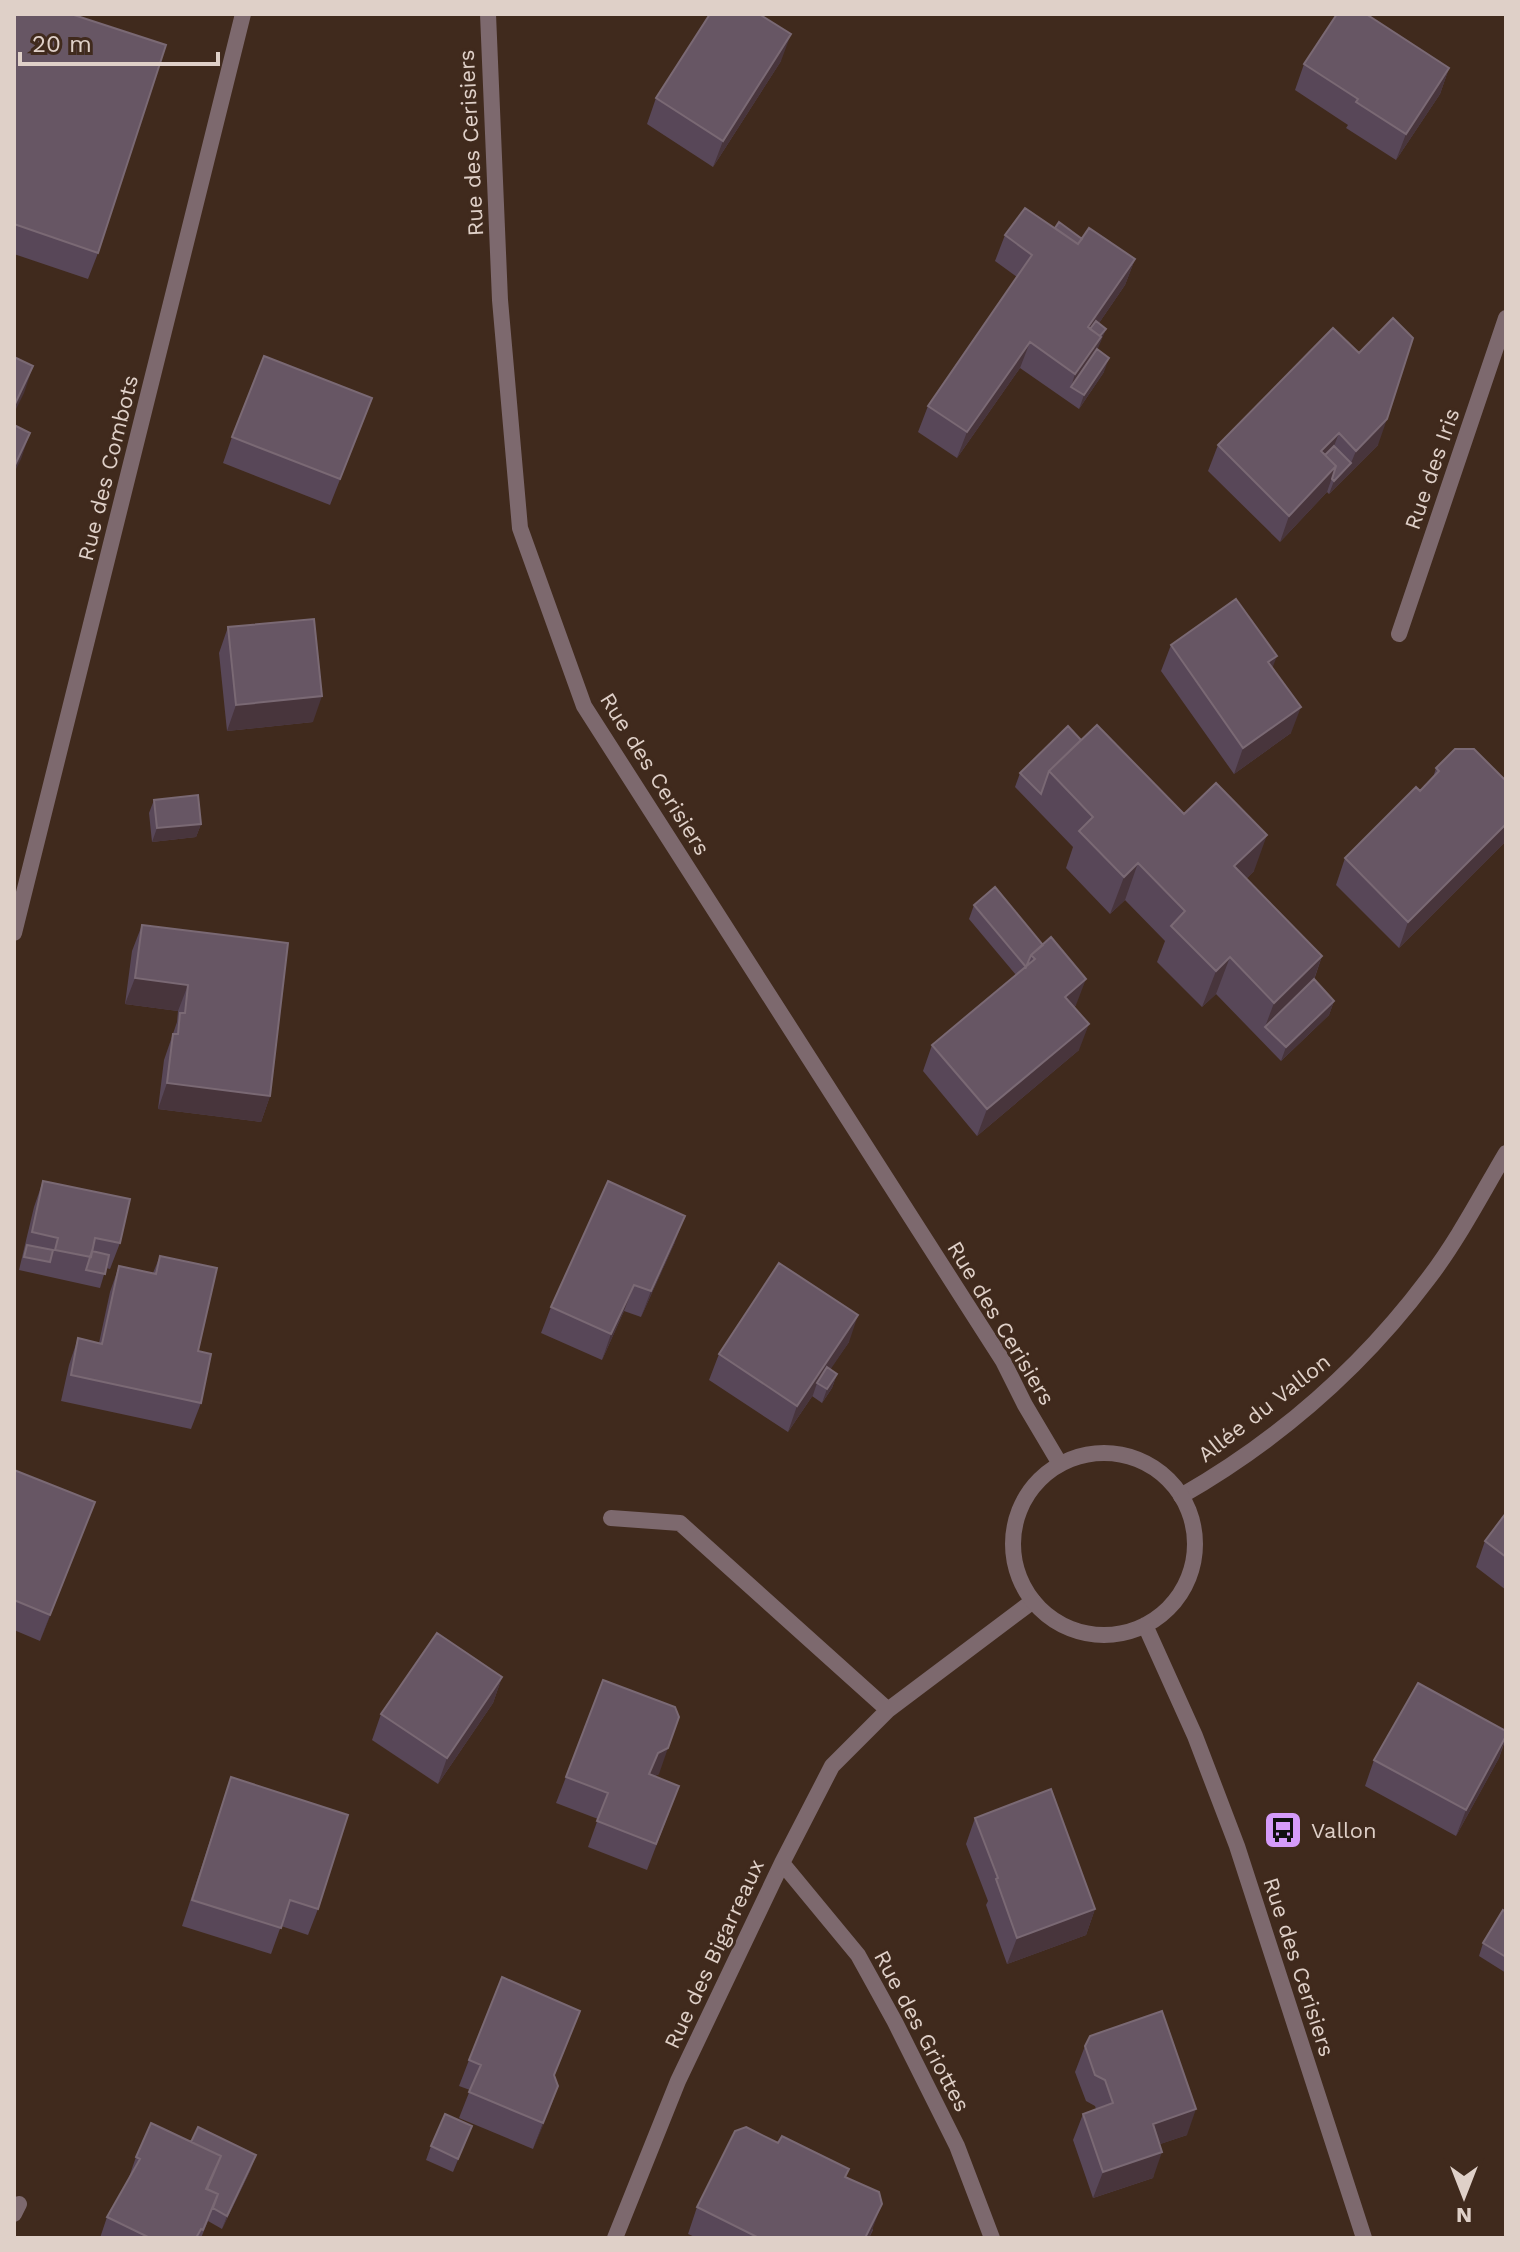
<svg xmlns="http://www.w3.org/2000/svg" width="1520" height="2252" font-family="'Work Sans',sans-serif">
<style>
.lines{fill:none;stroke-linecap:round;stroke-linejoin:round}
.minor{stroke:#7d696e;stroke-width:16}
.tertiary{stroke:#7d696e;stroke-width:16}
.wall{fill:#584758}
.shaded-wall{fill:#48353c}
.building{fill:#675664;stroke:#7a6974;stroke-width:2}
.labels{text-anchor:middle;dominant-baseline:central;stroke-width:6;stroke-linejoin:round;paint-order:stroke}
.street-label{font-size:22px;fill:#dfd0c8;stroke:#402a1d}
.poi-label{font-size:22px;fill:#dfd0c8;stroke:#402a1d;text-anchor:start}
</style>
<rect width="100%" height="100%" fill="#402a1d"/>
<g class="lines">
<!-- minor -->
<path class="minor" d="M1399,634L1506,318
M14,933L243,14
M1181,1496C1277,1441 1362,1367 1428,1279C1458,1240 1481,1195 1506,1153
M611,1518L680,1523L888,1710
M782,1863L858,1955L895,2022L957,2146L992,2238
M14,2214L19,2204
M615,2238L678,2081L782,1863L832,1766L888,1710L1033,1601"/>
<!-- tertiary -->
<path class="tertiary" d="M488,14L500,300L520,528L584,706L1003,1361L1025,1405L1060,1464
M1013 1544a91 91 0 1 1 182 0a91 91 0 1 1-182 0Z
M1145,1625L1195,1736L1237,1846L1364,2238"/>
</g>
<!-- wall -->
<path class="wall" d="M14,14L98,253L88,279L14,254Z
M781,61L713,167L647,124L656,98Z
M1304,64L1449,68L1440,94L1396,160L1346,128L1348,125L1295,90Z
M1055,228L1135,259L1125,285L1099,323L1106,329L1097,349L1104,372L1079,409L1020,368L957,458L918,432L928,406L1017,277L995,261L1005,235Z
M1333,328L1378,445L1329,494L1327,492L1280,542L1208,471L1218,445Z
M362,424L330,505L223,463L232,437Z
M228,627L313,722L227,731L219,653Z
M1171,645L1272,668L1291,733L1234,774L1161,671Z
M1081,740L1184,814L1254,871L1246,879L1322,956L1314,980L1334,1001L1329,1015L1281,1061L1216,994L1202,1007L1157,962L1165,941L1125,900L1110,914L1066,868L1073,847L1015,787L1020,773Z
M1436,768L1506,781V841L1399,948L1336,885L1345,858L1420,791L1433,778Z
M154,800L201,824L196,837L152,842L149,813Z
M995,887L1076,1005L1074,1007L1079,1050L977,1136L923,1071L932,1045L1016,975L969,919L974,905Z
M142,925L270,1096L261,1122L158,1109L164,1060L177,1022L178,1011L125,1004L132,951Z
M43,1181L120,1243L110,1269L106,1268L100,1288L19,1270L34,1207Z
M675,1242L641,1317L624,1311L602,1360L541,1333L551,1307Z
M160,1256L198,1351L201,1403L191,1429L61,1401L69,1365L78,1338L99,1343L110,1292L119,1266L153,1273Z
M849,1342L830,1369L837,1374L832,1388L822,1403L812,1396L813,1395L788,1432L709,1380L719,1354Z
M14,1470L85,1528L40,1641L14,1630Z
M1506,1513V1590L1476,1567L1485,1541Z
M502,1677L493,1703L438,1784L372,1740L381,1714Z
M1506,1731V1738L1499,1758L1456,1836L1365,1786L1374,1760Z
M659,1774L655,1776L679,1786L647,1870L588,1847L598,1819L556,1803L566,1777Z
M231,1777L318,1909L308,1935L281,1926L271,1954L182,1926Z
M975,1818L1095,1909L1086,1935L1007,1964L986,1905L988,1901L966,1844Z
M1506,1912V1973L1479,1956L1483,1943Z
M580,2011L554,2076L558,2086L533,2149L459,2118L470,2090L459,2086L469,2060Z
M1085,2046L1187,2135L1160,2144L1153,2178L1093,2198L1073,2140L1083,2114L1096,2109L1095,2106L1086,2101L1075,2072Z
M472,2126L453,2172L426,2160L431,2146Z
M136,2157L251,2169L222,2229L208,2221L201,2238H100L107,2217L127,2183Z
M846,2177L873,2230L869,2238H697L688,2234L697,2207Z"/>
<!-- shaded-wall -->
<path class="shaded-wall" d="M791,34L781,61L713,167L723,141Z
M1449,68L1440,94L1396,160L1406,134Z
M1135,259L1125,285L1086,342L1088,327Z
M1106,329L1092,363L1071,387L1075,374L1092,346Z
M1030,342L1020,368L957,458L967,432Z
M1109,358L1104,372L1079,409L1084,395Z
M33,366L24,393L14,413V406Z
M1387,419L1378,445L1329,494L1334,481L1351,463L1356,451Z
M30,433L21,459L14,473V467Z
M1339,433L1329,459L1321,451Z
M1336,466L1327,492L1280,542L1289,516Z
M1277,656L1267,682L1268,662Z
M322,696L313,722L227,731L236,705Z
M1301,707L1291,733L1234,774L1243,748Z
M201,824L196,837L152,842L157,828Z
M1506,824V841L1399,948L1408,922Z
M1267,835L1254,871L1221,903L1234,866Z
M1138,863L1125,900L1110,914L1124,877Z
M1322,956L1309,993L1265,1027L1274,1003Z
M1230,957L1216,994L1202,1007L1216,971Z
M135,978L188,985L178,1011L125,1004Z
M1086,979L1076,1005L1056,1023L1065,997Z
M1334,1001L1329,1015L1281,1061L1286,1047Z
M1089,1024L1079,1050L977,1136L987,1109Z
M167,1083L270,1096L261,1122L158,1109Z
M685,1216L675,1242L641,1317L651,1291Z
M634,1285L624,1311L602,1360L611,1334Z
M858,1315L849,1342L820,1385L817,1383L813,1395L788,1432L797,1406Z
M837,1374L832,1388L822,1403L827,1389Z
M95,1502L85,1528L40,1641L50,1615Z
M502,1677L493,1703L438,1784L447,1758Z
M1506,1736L1499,1758L1456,1836L1466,1810Z
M668,1748L659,1774L648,1779L658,1753Z
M1095,1909L1086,1935L1007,1964L1017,1938Z
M558,2086L549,2112L533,2149L543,2123Z
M1196,2109L1187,2135L1143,2150L1153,2124Z
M1162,2152L1153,2178L1093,2198L1103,2172Z
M256,2155L251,2169L222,2229L227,2216Z
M882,2204L869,2238H865Z"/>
<!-- building -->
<path class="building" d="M14,14H71L166,45L98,253L14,224Z
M710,14H759L791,34L723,141L656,98Z
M1337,14H1366L1449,68L1406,134L1356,102L1358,99L1304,64Z
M1025,208L1078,244L1089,228L1135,259L1088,327L1101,337L1075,374L1030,342L967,432L928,406L1032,255L1005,235Z
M1059,222L1082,239L1078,244L1055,228Z
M1393,318L1413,338L1387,419L1356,451L1339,433L1321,451L1336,466L1289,516L1218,445L1333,328L1359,353Z
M1096,321L1106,329L1100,336L1090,329Z
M1097,349L1109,358L1084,395L1071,387Z
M264,356L372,398L340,479L232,437Z
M14,357L33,366L14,406Z
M14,425L30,433L14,467Z
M1334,446L1351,463L1334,481L1332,479L1336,466L1325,455Z
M1236,599L1277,656L1268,662L1301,707L1243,748L1171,645Z
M314,619L322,696L236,705L228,627Z
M1097,725L1184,814L1216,783L1267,835L1234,866L1322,956L1274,1003L1230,957L1216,971L1171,926L1185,911L1138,863L1124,877L1079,831L1093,817L1049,771Z
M1068,726L1081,740L1049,771L1041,794L1020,773Z
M1455,749H1474L1506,781V824L1408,922L1345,858L1416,787L1420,791L1439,771L1436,768Z
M198,795L201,824L157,828L154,800Z
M995,887L1043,945L1031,955L1026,967L974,905Z
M142,925L288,943L270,1096L167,1083L173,1034H178L180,1013H185L188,985L135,978Z
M1051,937L1086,979L1065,997L1089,1024L987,1109L932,1045L1035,959L1031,955Z
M1314,979L1334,1001L1286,1047L1265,1027Z
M43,1181L130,1199L120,1243L95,1238L91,1257L55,1250L58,1238L32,1232Z
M608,1181L685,1216L651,1291L634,1285L611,1334L551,1307Z
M27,1245L53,1250L50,1262L24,1257Z
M92,1251L109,1255L105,1274L86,1270Z
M160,1256L217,1268L198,1351L211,1354L201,1403L71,1375L78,1338L102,1344L119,1266L156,1274Z
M779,1263L858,1315L797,1406L719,1354Z
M827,1367L837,1374L827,1389L817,1383Z
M14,1470L95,1502L50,1615L14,1600Z
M1506,1513V1557L1485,1541Z
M437,1633L502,1677L447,1758L381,1714Z
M603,1680L675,1707L679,1717L668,1748L658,1753L649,1774L679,1786L656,1844L597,1821L608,1793L566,1777Z
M1418,1683L1506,1731V1736L1466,1810L1374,1760Z
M231,1777L348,1815L318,1909L290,1900L281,1928L192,1900Z
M1051,1789L1095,1909L1017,1938L996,1879L998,1878L975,1818Z
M1503,1910L1506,1912V1957L1483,1943Z
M502,1977L580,2011L554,2075L558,2086L543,2123L469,2092L481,2065L469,2060Z
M1162,2011L1196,2109L1153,2124L1162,2152L1103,2172L1083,2114L1113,2103L1105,2080L1095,2075L1085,2046L1090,2036Z
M445,2114L472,2126L458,2159L431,2146Z
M151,2123L221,2156L206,2189L218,2194L203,2230L201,2229L196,2238H150L107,2217L140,2159L136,2157Z
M198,2127L256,2155L227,2216L213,2208L218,2194L207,2189L221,2156L191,2142Z
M746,2127L778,2143L782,2136L849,2169L845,2177L879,2192L882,2204L865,2238H759L697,2207L735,2131Z"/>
<!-- icons -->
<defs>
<symbol id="bus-square" viewBox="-11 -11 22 22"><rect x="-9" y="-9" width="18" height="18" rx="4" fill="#d59bfa" stroke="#402a1d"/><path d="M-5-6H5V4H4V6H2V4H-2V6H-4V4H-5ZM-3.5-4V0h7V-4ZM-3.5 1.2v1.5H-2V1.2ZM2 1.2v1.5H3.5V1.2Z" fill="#111"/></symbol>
</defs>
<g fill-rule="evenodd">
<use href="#bus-square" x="1261" y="1808" width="44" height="44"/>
</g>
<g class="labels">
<!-- street labels -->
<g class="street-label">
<text transform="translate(471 143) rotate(-93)">Rue des Cerisiers</text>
<text transform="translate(108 468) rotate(-76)">Rue des Combots</text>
<text transform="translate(1432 469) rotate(-71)">Rue des Iris</text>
<text transform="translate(655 774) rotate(58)">Rue des Cerisiers</text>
<text transform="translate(1001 1323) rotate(59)">Rue des Cerisiers</text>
<text transform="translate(1264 1408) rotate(-38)">Allée du Vallon</text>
<text transform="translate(714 1954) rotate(-65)">Rue des Bigarreaux</text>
<text transform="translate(1299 1967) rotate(72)">Rue des Cerisiers</text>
<text transform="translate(922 2031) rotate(62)">Rue des Griottes</text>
</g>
<!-- poi labels -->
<g class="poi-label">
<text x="1311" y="1830">Vallon</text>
</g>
</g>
<!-- border -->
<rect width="1520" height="2252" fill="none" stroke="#dfd0c8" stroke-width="32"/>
<!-- north arrow -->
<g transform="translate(1464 2196) rotate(180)" stroke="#402a1d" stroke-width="6" paint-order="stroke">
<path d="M0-6L14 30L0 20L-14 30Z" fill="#dfd0c8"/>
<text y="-12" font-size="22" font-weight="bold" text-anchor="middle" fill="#dfd0c8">N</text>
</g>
<!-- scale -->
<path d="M20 52v12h198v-12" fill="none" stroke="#dfd0c8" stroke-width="4"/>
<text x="32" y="52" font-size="24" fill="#dfd0c8" stroke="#402a1d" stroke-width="6" paint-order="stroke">20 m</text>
</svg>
